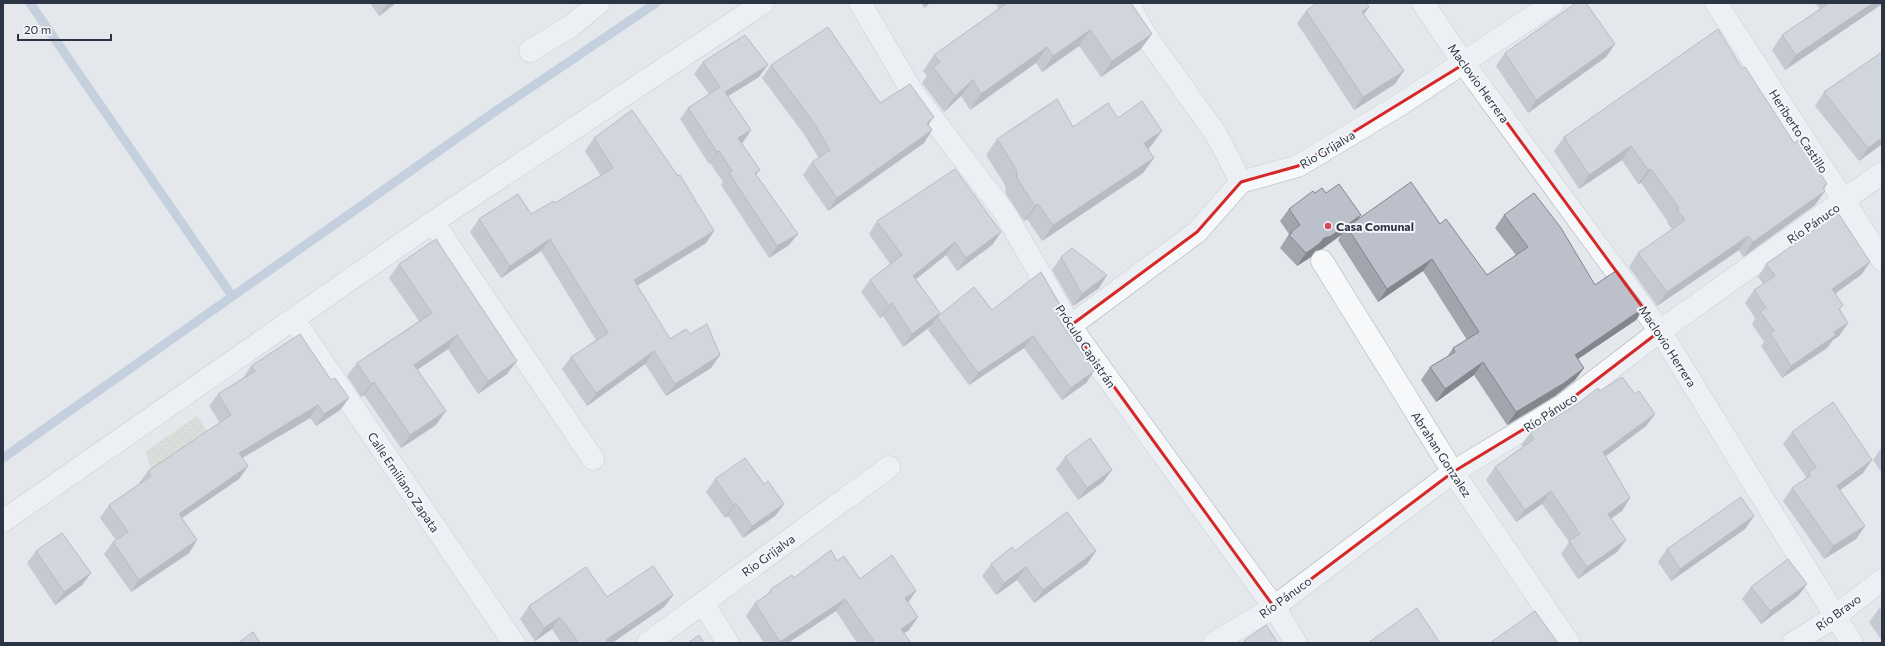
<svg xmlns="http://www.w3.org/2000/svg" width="1885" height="646" font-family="Commissioner,sans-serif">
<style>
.grass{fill:url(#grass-dots)}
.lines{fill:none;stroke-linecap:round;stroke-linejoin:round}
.stream{stroke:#9fb4cc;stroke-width:9}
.minor-casing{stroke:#a9aeb7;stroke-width:23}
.minor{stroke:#f7f8fa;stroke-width:22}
.wall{fill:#a1a5ae}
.shaded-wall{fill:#83868d}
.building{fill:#bbc0ca;stroke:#83868d}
.marked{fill:none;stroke:#d62828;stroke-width:3;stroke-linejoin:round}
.poi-dot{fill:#d1495b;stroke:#f4f6f9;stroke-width:1.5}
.labels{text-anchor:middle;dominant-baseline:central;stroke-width:4;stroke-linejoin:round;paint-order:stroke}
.street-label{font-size:12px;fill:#2b3445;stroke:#f4f6f9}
.poi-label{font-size:12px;font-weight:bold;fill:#2b3445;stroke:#f4f6f9;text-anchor:start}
</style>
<defs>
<pattern id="grass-dots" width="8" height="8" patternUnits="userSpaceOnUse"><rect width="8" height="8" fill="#c9d6c5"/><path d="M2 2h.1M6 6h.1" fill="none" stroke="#adb8ab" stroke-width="1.8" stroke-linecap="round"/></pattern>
</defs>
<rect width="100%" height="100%" fill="#e4e7ec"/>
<!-- grass -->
<path class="grass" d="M197,416L210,436L151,470L146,451Z"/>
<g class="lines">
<!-- stream -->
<path class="stream" d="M30,3L232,296
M3,458L490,115L656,3"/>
<defs>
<path id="minor" d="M860,3L913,93L1005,213L1070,326L1274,607L1296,643
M1128,3L1146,36L1216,134L1241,182
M1423,3L1464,64L1660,331L1852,643
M1716,3L1882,260
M530,51L571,26L599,3
M433,222L593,459
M1322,261L1453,472L1569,643
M294,320L514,643
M1070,326L1197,232L1241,182L1298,166L1401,104L1553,3
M3,521L433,222L763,3
M703,603L728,643
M648,643L889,467
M1214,643L1274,607L1453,472L1562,406L1660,331L1882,173
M1793,643L1834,617L1882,580"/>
</defs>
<!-- minor casing -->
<use href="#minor" class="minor-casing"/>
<!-- minor -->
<use href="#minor" class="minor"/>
</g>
<!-- wall -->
<path class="wall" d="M370,3H396L379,16Z
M921,3H930L924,8Z
M995,3H1131L1152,34L1140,50L1101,77L1079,46L1042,72L1036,63L970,110L961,96L944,112L922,83L927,76L923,71L934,55L999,9Z
M1815,3H1882V4L1785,70L1772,50L1782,35L1820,9Z
M1369,7L1363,15L1395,84L1354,110L1297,23L1306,11Z
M1615,44L1606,57L1528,113L1496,66L1505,53Z
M703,62L759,77L728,96L751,130L743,142L741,143L760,170L756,175L789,245L769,258L721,185L723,182L710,163L709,164L680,119L688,108L709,94L694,74Z
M771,65L880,103L928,124L932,130L924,143L828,211L803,175L812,162L819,158L803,133L762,78Z
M1742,69L1824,189L1815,205L1743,257L1739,250L1657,306L1629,267L1638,253L1672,229L1667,223L1668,222L1641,183L1638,184L1622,160L1579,189L1554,151L1564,137Z
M1824,92L1882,144L1859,161L1815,106Z
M1118,118L1151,146L1148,149L1154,158L1143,173L1042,241L1027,219L1024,221L1006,194L1005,185L986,155L997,139L1073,127Z
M594,138L714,231L706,243L637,286L670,339L690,334L720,355L711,368L666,396L645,364L587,406L562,369L571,357L596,340L541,251L501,278L470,232L479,219L531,214L555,203L601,176L585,151Z
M1315,193H1326L1357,220L1440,224L1487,275L1516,255L1495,228L1504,215L1595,285L1645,307L1636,320L1578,359L1584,368L1575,380L1555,396L1507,425L1474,375L1436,402L1421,380L1430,367L1447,357L1453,348L1467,340L1423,271L1378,302L1338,240L1341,235L1322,249L1315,251L1311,257L1297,266L1280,248L1289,234L1280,221L1289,209Z
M877,221L1001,232L992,245L957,271L946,255L916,279L940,313L938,316L992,310L1062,308L1058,313L1060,316L1058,318L1094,371L1086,383L1062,400L1024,348L969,385L928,330L931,326L903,347L883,316L880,318L861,292L870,280L890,264L869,234Z
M1061,257L1107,275L1099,288L1073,306L1052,270Z
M399,264L507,374L478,394L448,349L417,370L436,425L401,448L364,395L361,397L347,376L357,363L419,321L389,278Z
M1766,264L1862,274L1835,294L1843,305L1840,310L1848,323L1839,336L1833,340L1827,348L1782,378L1761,346L1764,342L1752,324L1755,318L1745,303L1754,290L1763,284L1758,277Z
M251,366L331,380L349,398L340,410L316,426L310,418L242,458L248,466L239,479L182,518L197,540L189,553L131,592L104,554L113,542L116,540L100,518L109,505L140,484L139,483L148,471L220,423L209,406L218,394L243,378Z
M1635,394L1655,414L1646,426L1606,456L1630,498L1622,511L1611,518L1626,540L1617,552L1578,579L1561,554L1569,542L1542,504L1516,522L1486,480L1495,467L1523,447L1521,445L1530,433Z
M1792,432L1863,473L1840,490L1865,526L1856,539L1824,559L1783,501L1792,488L1803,481L1806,477L1783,444Z
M1882,447V473L1873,460Z
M1065,457L1103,482L1078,500L1056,469Z
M715,479L764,484L784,504L775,516L743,538L728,516L725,518L706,492Z
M1754,516L1745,529L1671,581L1658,562L1667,549Z
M36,551L91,573L82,585L55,605L27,563Z
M1015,551H1096L1087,564L1034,603L1017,580L996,595L982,576L991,564Z
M837,561L860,579L916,591L908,602L918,617L909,630L904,633L911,643H857L836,611L788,643H764L746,616L755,603L767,595L771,589L794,578Z
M1807,584L1798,596L1761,624L1742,599L1751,587Z
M673,595L664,607L612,643H561L552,629L535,641L520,619L529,606L607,597Z
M1882,607V641L1869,622L1878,610Z"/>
<!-- shaded-wall -->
<path class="shaded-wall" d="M387,3H396L379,16Z
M927,3H930L924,8Z
M1873,3H1882V4L1785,70L1796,55Z
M1369,7L1360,20L1362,12Z
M1090,30L1079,46L1042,72L1053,56Z
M1152,34L1140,50L1101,77L1112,61Z
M1615,44L1606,57L1528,113L1536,100Z
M1047,47L1036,63L970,110L981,94Z
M768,65L759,77L717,103L725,92Z
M1404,71L1395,84L1354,110L1363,97Z
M973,80L961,96L944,112L955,96Z
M934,117L925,129L927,123Z
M751,130L743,142L730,150L738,138Z
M932,130L924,143L828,211L837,198Z
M1162,131L1151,146L1133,159L1144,143Z
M1882,138V144L1859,161L1868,148Z
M1631,146L1622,160L1579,189L1589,175Z
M719,151L710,163L709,164L717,152Z
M1154,158L1143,173L1042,241L1053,225Z
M1651,169L1641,183L1638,184L1648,170Z
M1827,184L1820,195L1825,191L1815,205L1743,257L1753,242Z
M1038,204L1027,219L1024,221L1035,206Z
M1361,215L1352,228L1347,227L1341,235L1322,249L1315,251L1311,257L1297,266L1306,253L1324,238Z
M714,231L706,243L625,293L634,280Z
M1001,232L992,245L957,271L966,258Z
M798,234L789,245L769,258L777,246Z
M1748,236L1739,250L1657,306L1667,292Z
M550,239L541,251L501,278L510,266Z
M955,242L946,255L905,288L913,276Z
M1432,259L1423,271L1378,302L1387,289Z
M1870,262L1862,274L1823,302L1832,289Z
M1107,275L1099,288L1073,306L1082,294Z
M892,303L883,316L880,318L889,306Z
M1645,307L1636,320L1566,367L1575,355Z
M940,313L931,326L903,347L912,334Z
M1848,323L1839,336L1833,340L1827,348L1782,378L1791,366L1834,332Z
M457,335L448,349L405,378L414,365Z
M1033,336L1024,348L969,385L978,373Z
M654,351L645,364L587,406L596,393Z
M720,355L711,368L666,396L675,384Z
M517,361L507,374L478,394L488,381Z
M1483,362L1474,375L1436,402L1445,389Z
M1584,368L1575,380L1555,396L1507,425L1516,412Z
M1094,371L1086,383L1062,400L1071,388Z
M374,382L364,395L361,397L371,384Z
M349,398L340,410L316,426L324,414Z
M318,405L310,418L230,465L239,453Z
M446,411L436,425L401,448L410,435Z
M1655,414L1646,426L1594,465L1603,452Z
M1872,460L1863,473L1828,499L1837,486Z
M248,466L239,479L170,526L179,514Z
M1112,470L1103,482L1078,500L1087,488Z
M1551,491L1542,504L1516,522L1525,510Z
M1630,498L1622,511L1600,526L1608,514Z
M736,503L728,516L725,518L734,505Z
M784,504L775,516L743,538L752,526Z
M1754,516L1745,529L1671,581L1680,569Z
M1865,526L1856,539L1824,559L1833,546Z
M197,540L189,553L131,592L139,580Z
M1626,540L1617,552L1578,579L1587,567Z
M1096,551L1087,564L1034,603L1043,590Z
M1026,567L1017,580L996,595L1004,583Z
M91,573L82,585L55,605L64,592Z
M1807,584L1798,596L1761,624L1770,611Z
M916,591L907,604L905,598Z
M673,595L664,607L612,643H604L606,640Z
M845,599L836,611L788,643H779L780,642Z
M560,617L552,629L535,641L544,628Z
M918,617L909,630L892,642L901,629Z"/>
<!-- building -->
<path class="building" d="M1007,3H1131L1152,34L1112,61L1090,30L1053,56L1047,47L981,94L973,80L955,96L933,67L940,62L934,55Z
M1317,3H1366L1369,7L1362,12L1404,71L1363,97L1306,11Z
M1576,3H1586L1615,44L1536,100L1505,53Z
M1829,3H1873L1796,55L1782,35Z
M828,27L880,103L910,84L934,117L927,123L932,130L837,198L812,162L830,150L812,120L771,65Z
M1718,29L1742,69L1745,67L1794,143L1799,140L1827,184L1823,187L1825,191L1753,242L1748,236L1667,292L1638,253L1685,220L1677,209L1679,208L1651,169L1648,170L1631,146L1589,175L1564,137Z
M745,35L768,65L725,92L751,130L738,138L760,170L755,173L798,234L777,246L729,173L732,171L719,151L717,152L688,108L720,87L703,62Z
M1882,52V138L1868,148L1824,92Z
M1057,99L1073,127L1108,103L1118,118L1142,101L1162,131L1144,143L1154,158L1053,225L1038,204L1035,206L1017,178L1016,169L997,139Z
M632,110L678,176L680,175L714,231L634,280L670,339L686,329L690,334L707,324L720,355L675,384L654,351L596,393L571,357L608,333L550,239L510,266L479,219L518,194L531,214L554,201L555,203L613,168L594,138Z
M955,169L1001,232L966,258L955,242L913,276L940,313L912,334L892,303L889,306L870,280L902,255L877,221Z
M1411,182L1440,224L1446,219L1487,275L1528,247L1504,215L1534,193L1561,228L1595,285L1617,270L1645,307L1575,355L1584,368L1564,383L1516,412L1483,362L1445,389L1430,367L1455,352L1453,348L1479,332L1432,259L1387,289L1347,227Z
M1339,184L1361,215L1331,236L1324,238L1319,244L1306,253L1289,235L1292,233L1291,232L1300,225L1289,209L1313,191L1315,193L1322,188L1326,193Z
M1838,213L1870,262L1832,289L1843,305L1839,309L1848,323L1834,332L1836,335L1791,366L1770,333L1774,331L1760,311L1766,308L1754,290L1775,276L1766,264Z
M436,239L517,361L488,381L457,335L414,365L446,411L410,435L374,382L371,384L357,363L432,313L399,264Z
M1072,248L1107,275L1082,294L1061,257Z
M1041,272L1062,308L1057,312L1060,316L1057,317L1094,371L1071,388L1033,336L978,373L937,317L974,287L992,310Z
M300,334L331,380L335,378L349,398L324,414L318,405L239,453L248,466L179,514L197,540L139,580L113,542L128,532L109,505L151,476L148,471L231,415L218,394L255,371L251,366Z
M1622,377L1635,394L1639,391L1655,414L1603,452L1630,498L1608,514L1626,540L1587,567L1569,541L1580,534L1551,491L1525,510L1495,467L1534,439L1530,433L1577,404L1598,388L1600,391Z
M1833,402L1872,460L1837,486L1865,526L1833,546L1792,488L1811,475L1808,473L1816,467L1792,432Z
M1090,438L1112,470L1087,488L1065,457Z
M745,458L764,484L768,481L784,504L752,526L736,503L734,505L715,479Z
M1741,497L1754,516L1680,569L1667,549Z
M1067,512L1096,551L1043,590L1026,567L1004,583L991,564L1012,547L1015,551Z
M62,533L91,573L64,592L36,551Z
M831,550L837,561L844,556L860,579L892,555L916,591L905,598L918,617L901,629L911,643H871L874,641L845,599L780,642L755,603L771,592V589L792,575L794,578Z
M1788,559L1807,584L1770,611L1751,587Z
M653,566L673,595L606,640L608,643H579L560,617L544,628L529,606L586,567L607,597Z
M1882,607V616L1878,610Z
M1417,608L1440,643H1368Z
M1535,611L1558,643H1490Z
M1266,625L1278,643H1246L1244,641Z
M253,632L260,643H238Z
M699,635L704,643H688Z"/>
<!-- marked area -->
<path d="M0 0H1885V646H0ZM1464,64L1660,331L1562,406L1453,472L1274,607L1070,326L1197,232L1241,182L1298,166Z" fill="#e4e7ec" fill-opacity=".55" fill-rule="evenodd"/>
<path class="marked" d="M1464,64L1660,331L1562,406L1453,472L1274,607L1070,326L1197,232L1241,182L1298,166Z"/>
<!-- markers -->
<circle class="poi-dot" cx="1328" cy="226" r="4"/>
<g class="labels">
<!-- street labels -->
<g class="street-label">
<text transform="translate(1479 83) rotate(54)">Maclovio Herrera</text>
<text transform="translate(1799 131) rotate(57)">Heriberto Castillo</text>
<text transform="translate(1327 149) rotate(-31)">Rio Grijalva</text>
<text transform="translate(1813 223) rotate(-35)">Río Pánuco</text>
<text transform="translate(1086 346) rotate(56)">Próculo Capistrán</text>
<text transform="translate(1668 346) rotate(57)">Maclovio Herrera</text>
<text transform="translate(1550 412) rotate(-33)">Río Pánuco</text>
<text transform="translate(1442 454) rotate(57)">Abrahan Gonzalez</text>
<text transform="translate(404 482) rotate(56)">Calle Emiliano Zapata</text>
<text transform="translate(768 555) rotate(-36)">Rio Grijalva</text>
<text transform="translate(1285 597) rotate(-36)">Río Pánuco</text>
<text transform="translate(1838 612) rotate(-36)">Río Bravo</text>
</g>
<!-- poi labels -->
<g class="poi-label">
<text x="1336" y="226">Casa Comunal</text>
</g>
</g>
<!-- border -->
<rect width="1885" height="646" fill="none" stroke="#2b3445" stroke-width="8"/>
<!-- scale -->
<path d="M18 34v6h93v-6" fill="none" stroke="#2b3445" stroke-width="2"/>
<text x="24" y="34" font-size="12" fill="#2b3445" stroke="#f4f6f9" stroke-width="3" paint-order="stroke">20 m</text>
</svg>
